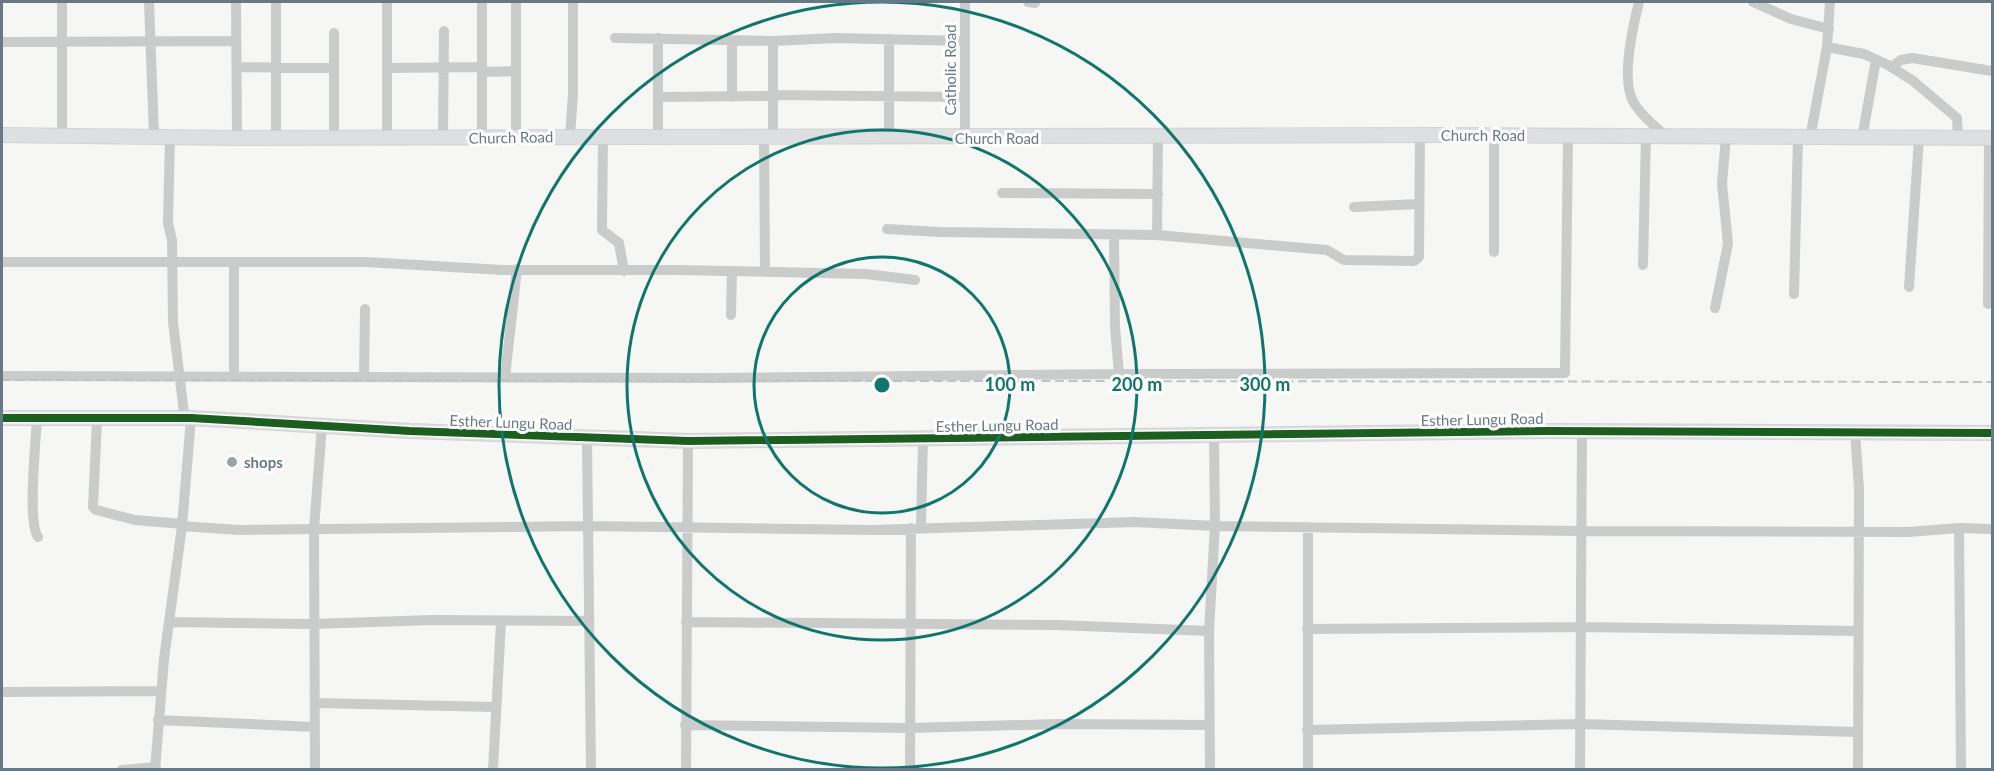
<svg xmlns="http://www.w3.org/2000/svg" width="1994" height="771" font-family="Lato,sans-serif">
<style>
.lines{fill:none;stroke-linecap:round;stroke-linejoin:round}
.secondary-casing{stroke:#d2d3d4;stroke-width:16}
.street{stroke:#cacccc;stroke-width:10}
.secondary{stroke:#dedfe0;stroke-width:14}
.rail{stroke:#c0c2c3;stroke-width:2;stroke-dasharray:9 4.5;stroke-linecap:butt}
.cycleway-casing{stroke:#fff;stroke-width:11}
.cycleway{stroke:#1b5e20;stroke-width:8}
.ring{fill:none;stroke:#0f766e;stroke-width:3}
.poi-dot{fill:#99a5ac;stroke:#fff;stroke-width:2}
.labels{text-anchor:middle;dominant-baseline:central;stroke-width:6;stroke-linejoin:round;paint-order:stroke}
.street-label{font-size:15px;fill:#677984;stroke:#fff}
.poi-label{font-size:15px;font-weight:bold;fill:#677984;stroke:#fff;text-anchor:start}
.centre{fill:#0f766e;stroke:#fff;stroke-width:3}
.ring-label{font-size:18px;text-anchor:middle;font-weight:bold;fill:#0f766e;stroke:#fff;stroke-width:6;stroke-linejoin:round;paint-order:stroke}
</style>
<rect width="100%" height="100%" fill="#f6f6f5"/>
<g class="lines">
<defs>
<path id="secondary" d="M2,135L237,138L1443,135L1992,138
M2,418H191L410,431L688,441L1549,431L1992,433"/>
</defs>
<!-- secondary casing -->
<use href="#secondary" class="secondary-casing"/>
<!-- street -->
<path class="street" d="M149,2L154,136
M236,2L237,138
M276,2V138
M387,2V138
M482,2V137
M965,2V138
M1028,2L1035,3
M1639,2C1633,26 1620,81 1634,103C1641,116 1656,126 1666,137
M1753,2L1791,19L1829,29
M615,38L773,41
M658,38V137
M2,42L236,41
M1827,47L1864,54L1888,65L1912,80L1957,118L1958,138
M237,67L334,68
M1891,67L1901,60L1912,58L1992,71
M387,68L482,67
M482,72L516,71
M773,95L965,97
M658,97L773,96
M732,97V40
M62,136V2
M516,136V2
M570,136L573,94V2
M603,136L602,230L619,243L624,271
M764,136L765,271
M773,136V41L835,38L964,41
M443,137L444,31
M889,137V39
M334,138V33
M1810,138L1827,47L1830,2
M1862,138L1876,60
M1002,193L1158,194
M1354,207L1419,204
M887,229L939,232L1157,235L1327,250L1344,260L1414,261L1419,257L1420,135
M1157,235L1158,136
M1494,252V135
M2,262H366L503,270H677L866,274L915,280
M234,262V375
M1643,265L1646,137
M1909,287L1919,138
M1794,294L1798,138
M1988,304L1989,138
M1715,308L1728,244L1722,183L1726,137
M731,315L732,271
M1119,374L1565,373L1568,136
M2,376L715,378L1119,374L1115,327L1114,235
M364,377L365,309
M505,377L517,269
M37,418C36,440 27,522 38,537
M97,420L93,507L96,510L135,520L182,524
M1855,432L1859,489L1858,770
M587,439L591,770
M182,526L239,530L588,526L874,530L1135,522L1215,526L1583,531L1908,532L1959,528L1992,529
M921,527L923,439
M1308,527V770
M1959,528L1961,770
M169,622L313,624L433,620L588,621
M686,622L1057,625L1209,631
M1307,629L1583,627L1858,631
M2,692L161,691
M316,703L496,707
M158,720L315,727
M685,725L910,728L1058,724L1210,725
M1307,730L1580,724L1857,732
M122,770L156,767
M155,770L164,659L182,526L191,418L184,413L173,322L172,240L168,223L170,137
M315,770L314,528L322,426
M493,770L501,622
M686,770L688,441
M910,770L911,528
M1210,770L1209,631L1215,526L1214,437
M1580,770L1582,431"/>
<!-- secondary -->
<use href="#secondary" class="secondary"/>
<!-- rail -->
<path class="rail" d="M2,380L1992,382"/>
<defs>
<path id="cycleway" d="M2,418H191L410,431L688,441L1549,431L1992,433"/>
</defs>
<!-- cycleway casing -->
<use href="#cycleway" class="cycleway-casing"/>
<!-- cycleway -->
<use href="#cycleway" class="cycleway"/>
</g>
<!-- distance rings -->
<g class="ring">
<circle cx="882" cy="385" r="128"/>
<circle cx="882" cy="385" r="255"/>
<circle cx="882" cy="385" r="383"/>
</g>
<!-- markers -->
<circle class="poi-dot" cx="232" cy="462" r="6"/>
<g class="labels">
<!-- street labels -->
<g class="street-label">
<text transform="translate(950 70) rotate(-90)">Catholic Road</text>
<text x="1483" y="135">Church Road</text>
<text transform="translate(511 137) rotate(-1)">Church Road</text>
<text x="997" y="138">Church Road</text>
<text transform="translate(1482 419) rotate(-1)">Esther Lungu Road</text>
<text transform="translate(511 422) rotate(2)">Esther Lungu Road</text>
<text transform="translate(997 425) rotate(-1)">Esther Lungu Road</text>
</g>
<!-- poi labels -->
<g class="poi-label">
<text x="244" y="462">shops</text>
</g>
</g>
<circle cx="882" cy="385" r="9" class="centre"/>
<g class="ring-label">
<text x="1010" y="391">100 m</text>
<text x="1137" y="391">200 m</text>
<text x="1265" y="391">300 m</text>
</g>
<!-- border -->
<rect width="1994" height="771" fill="none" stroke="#677984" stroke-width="6"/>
</svg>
